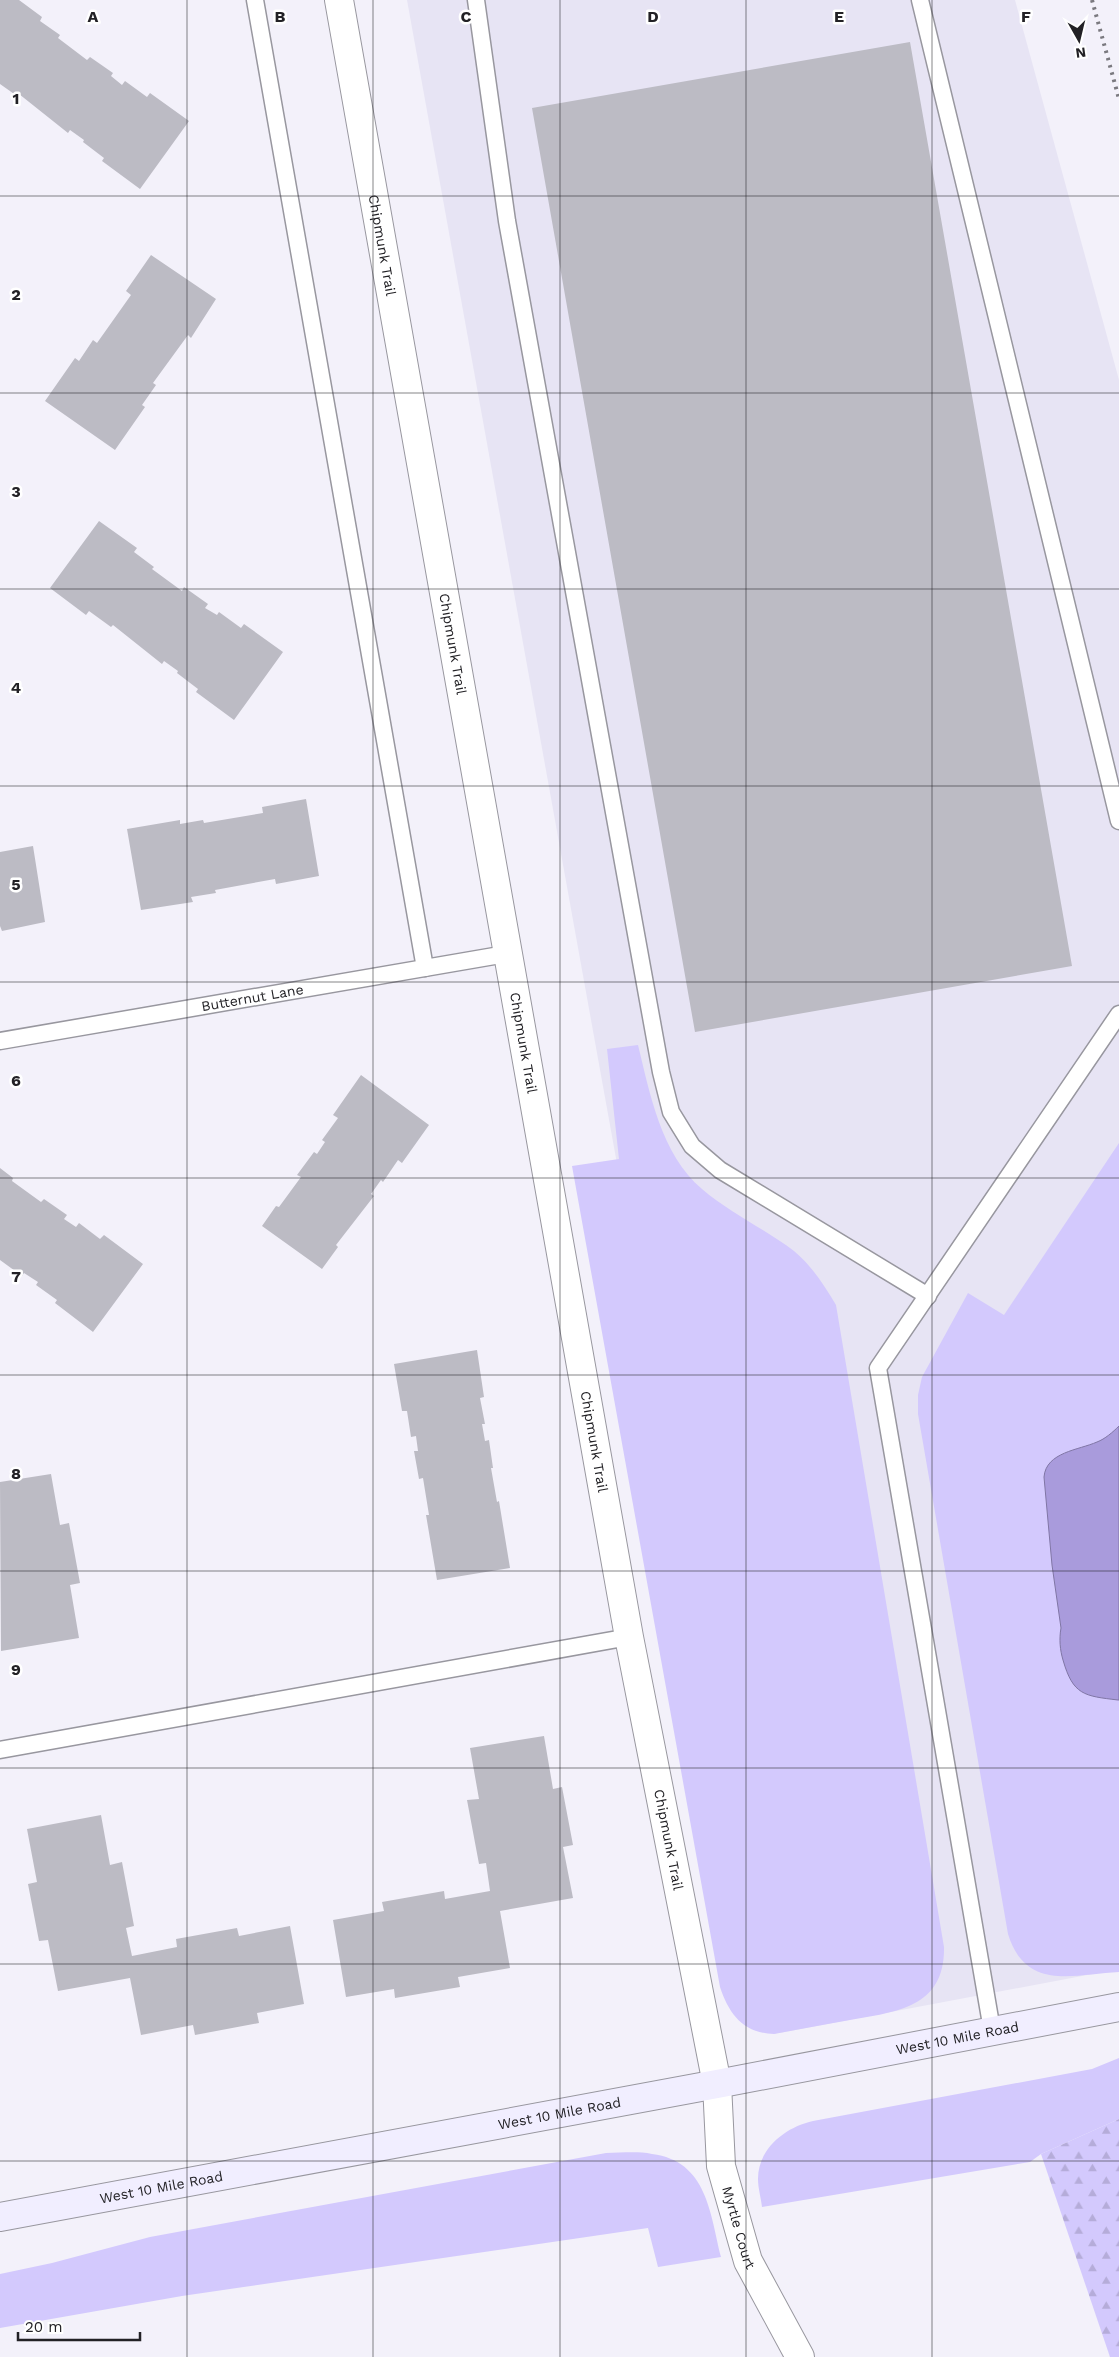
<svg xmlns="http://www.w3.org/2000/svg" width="1119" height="2357" font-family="'Work Sans',sans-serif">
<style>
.built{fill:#e7e4f4}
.green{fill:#d3c9fd}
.forest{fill:url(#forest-firs)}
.water{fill:#a99bdc;stroke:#8076a5}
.building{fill:#bcbbc4}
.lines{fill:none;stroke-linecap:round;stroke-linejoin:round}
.lane-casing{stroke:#98979f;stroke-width:19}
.street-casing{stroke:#98979f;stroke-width:30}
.secondary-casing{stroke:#98979f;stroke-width:30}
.lane{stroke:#fff;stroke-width:16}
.street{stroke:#fff;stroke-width:28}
.secondary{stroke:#f1eeff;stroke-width:28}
.rail{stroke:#7a797f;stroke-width:4;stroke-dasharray:2.5 5;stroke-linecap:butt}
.grid{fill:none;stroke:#222125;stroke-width:1;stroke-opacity:0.55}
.labels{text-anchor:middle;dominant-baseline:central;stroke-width:5;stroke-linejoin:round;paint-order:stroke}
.street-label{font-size:14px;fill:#222125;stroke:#fff}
.grid-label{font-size:16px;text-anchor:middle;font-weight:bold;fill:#222125;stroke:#fff;stroke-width:5;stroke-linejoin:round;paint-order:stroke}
</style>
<defs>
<pattern id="forest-firs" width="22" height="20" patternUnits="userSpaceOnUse" patternTransform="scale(1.25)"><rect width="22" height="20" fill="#d3c9fd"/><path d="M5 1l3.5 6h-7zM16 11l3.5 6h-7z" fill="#b5acd9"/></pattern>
</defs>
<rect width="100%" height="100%" fill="#f3f1fa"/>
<!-- built -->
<path class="built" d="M407,0H1015L1119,380V1969L774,2034Z"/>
<!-- green -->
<path class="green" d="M638,1045C650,1094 661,1154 702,1189C730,1213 765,1229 794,1251C812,1266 824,1285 836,1305L944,1947C945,2008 896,2012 850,2020C824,2025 799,2029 774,2034C743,2033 729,2014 720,1987L572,1166L619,1159L607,1049Z
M1119,1143V1972C1074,1974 1026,1992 1008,1934L918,1414V1395L922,1377L968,1293L1004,1315Z
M1119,2058V2119L1041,2154L1030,2162L762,2207C761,2198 758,2188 758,2179C758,2148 786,2127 813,2121L1092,2069Z
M606,2153C621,2153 637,2151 652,2154C707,2161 710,2213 721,2257L658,2267L648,2228L182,2296L0,2328V2274L52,2263L150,2237Z"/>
<!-- forest -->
<path class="forest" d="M1119,2119V2357H1110L1041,2154Z"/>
<!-- water -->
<path class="water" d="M1119,1426V1700H1118C1084,1696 1073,1695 1063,1660C1060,1650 1059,1639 1061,1628L1052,1565L1044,1477C1046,1452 1079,1450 1097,1442C1105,1439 1113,1432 1119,1426Z"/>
<!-- building -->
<path class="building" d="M0,0H19L42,17L40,21L60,35L58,38L87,60L90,57L113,73L111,76L122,85L125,81L147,97L150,93L189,121L140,189L102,161L104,158L83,142L84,140L70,130L68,133L19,94L17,96L0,84Z
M910,42L1072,966L695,1032L532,108Z
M151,255L216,299L191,338L188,335L153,383L156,385L142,405L145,407L115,450L45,401L75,358L79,361L93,340L97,343L131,295L126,291Z
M99,521L137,548L134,552L154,567L152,569L182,591L184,587L208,604L205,608L217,615L219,612L241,628L244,624L283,652L234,720L196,692L198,689L177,673L178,671L164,661L162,664L113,625L111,627L89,611L86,615L50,588Z
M306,799L319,876L276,884L275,879L215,890L216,893L191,897L193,902L141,910L127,829L180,820V824L203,820L204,823L263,813L262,807Z
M33,846L45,922L2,931L0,926V852Z
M361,1075L429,1125L402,1163L398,1160L383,1182L381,1180L371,1194L374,1196L336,1245L338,1247L322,1269L262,1226L276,1206L279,1207L301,1177L297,1175L314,1152L317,1154L325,1142L322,1140L338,1118L333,1115Z
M0,1168L13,1178L12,1181L41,1202L44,1199L67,1215L64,1219L76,1227L79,1223L100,1239L104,1235L143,1264L93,1332L55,1303L57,1300L36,1285L38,1282L24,1273L22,1276L0,1260Z
M477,1350L484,1397L480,1398L485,1424H482L485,1441L489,1440L493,1468H491L497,1502L499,1501L510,1568L437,1580L426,1515H429L423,1478L419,1479L414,1451H418L416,1436L411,1437L407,1411H402L394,1364Z
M51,1474L60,1525L69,1523L80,1583L70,1585L79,1638L1,1651L0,1482Z
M544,1736L553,1789L562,1787L573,1845L563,1847L573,1898L500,1911L510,1968L458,1977L460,1987L395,1998L394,1989L346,1997L333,1920L384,1911L382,1902L444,1891L445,1899L490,1891L486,1863L479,1864L467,1800L479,1799L470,1748Z
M101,1815L110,1865L122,1862L134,1926L126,1928L132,1956L177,1947L176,1939L237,1928L239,1936L290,1926L304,2004L257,2013L259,2023L195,2035L193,2025L141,2035L130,1978L58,1991L48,1940L39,1941L28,1884L37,1882L27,1829Z"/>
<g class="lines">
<defs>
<g id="lane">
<path d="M255,0L425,968"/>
<path d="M476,0L507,221L661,1072L671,1112L692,1146L720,1170L928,1296"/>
<path d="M920,0L1119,821"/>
<path id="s1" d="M0,1041L506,954"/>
<path d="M0,1750L629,1637"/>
<path d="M992,2030L878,1368L1119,1014"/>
</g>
<g id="street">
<path id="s2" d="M339,0L629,1637L717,2084L721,2166L748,2261L800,2357"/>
</g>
<g id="secondary">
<path id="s3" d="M0,2217L717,2084L1119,2007"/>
</g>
</defs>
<!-- lane casing -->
<use href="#lane" class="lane-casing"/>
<!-- street casing -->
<use href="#street" class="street-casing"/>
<!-- secondary casing -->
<use href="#secondary" class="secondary-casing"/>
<!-- lane -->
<use href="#lane" class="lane"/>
<!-- street -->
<use href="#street" class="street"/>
<!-- secondary -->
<use href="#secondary" class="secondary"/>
<!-- rail -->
<path class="rail" d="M1092,0L1119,99"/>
</g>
<!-- grid -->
<path class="grid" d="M187,0V2357M373,0V2357M560,0V2357M746,0V2357M932,0V2357M0,196H1119M0,393H1119M0,589H1119M0,786H1119M0,982H1119M0,1178H1119M0,1375H1119M0,1571H1119M0,1768H1119M0,1964H1119M0,2161H1119"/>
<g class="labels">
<!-- street labels -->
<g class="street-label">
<text stroke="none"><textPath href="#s2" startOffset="249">Chipmunk Trail</textPath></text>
<text stroke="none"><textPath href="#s2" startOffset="654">Chipmunk Trail</textPath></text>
<text stroke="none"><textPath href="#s1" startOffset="256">Butternut Lane</textPath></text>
<text stroke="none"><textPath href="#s2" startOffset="1059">Chipmunk Trail</textPath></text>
<text stroke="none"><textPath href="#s2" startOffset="1464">Chipmunk Trail</textPath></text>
<text stroke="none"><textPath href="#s2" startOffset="1869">Chipmunk Trail</textPath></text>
<text stroke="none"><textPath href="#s3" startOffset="974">West 10 Mile Road</textPath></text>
<text stroke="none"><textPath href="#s3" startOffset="569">West 10 Mile Road</textPath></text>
<text stroke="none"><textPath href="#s3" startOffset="164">West 10 Mile Road</textPath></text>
<text stroke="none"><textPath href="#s2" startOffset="2264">Myrtle Court</textPath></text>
</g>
</g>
<g class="grid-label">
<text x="93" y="22">A</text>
<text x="280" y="22">B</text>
<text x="466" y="22">C</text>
<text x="653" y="22">D</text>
<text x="839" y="22">E</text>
<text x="1026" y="22">F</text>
<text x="16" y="104">1</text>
<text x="16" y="300">2</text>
<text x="16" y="497">3</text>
<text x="16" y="693">4</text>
<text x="16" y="890">5</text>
<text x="16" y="1086">6</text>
<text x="16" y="1282">7</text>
<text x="16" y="1479">8</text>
<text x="16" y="1675">9</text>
</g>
<!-- north arrow -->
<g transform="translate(1079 40) rotate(172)" stroke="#ffffff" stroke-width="4" paint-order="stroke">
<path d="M0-4L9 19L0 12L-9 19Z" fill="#222125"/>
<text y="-8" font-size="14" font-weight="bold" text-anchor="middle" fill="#222125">N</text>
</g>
<!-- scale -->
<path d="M18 2332v8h122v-8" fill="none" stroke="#222125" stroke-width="2.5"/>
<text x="25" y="2332" font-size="15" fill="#222125" stroke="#ffffff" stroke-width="4" paint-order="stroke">20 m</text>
</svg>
